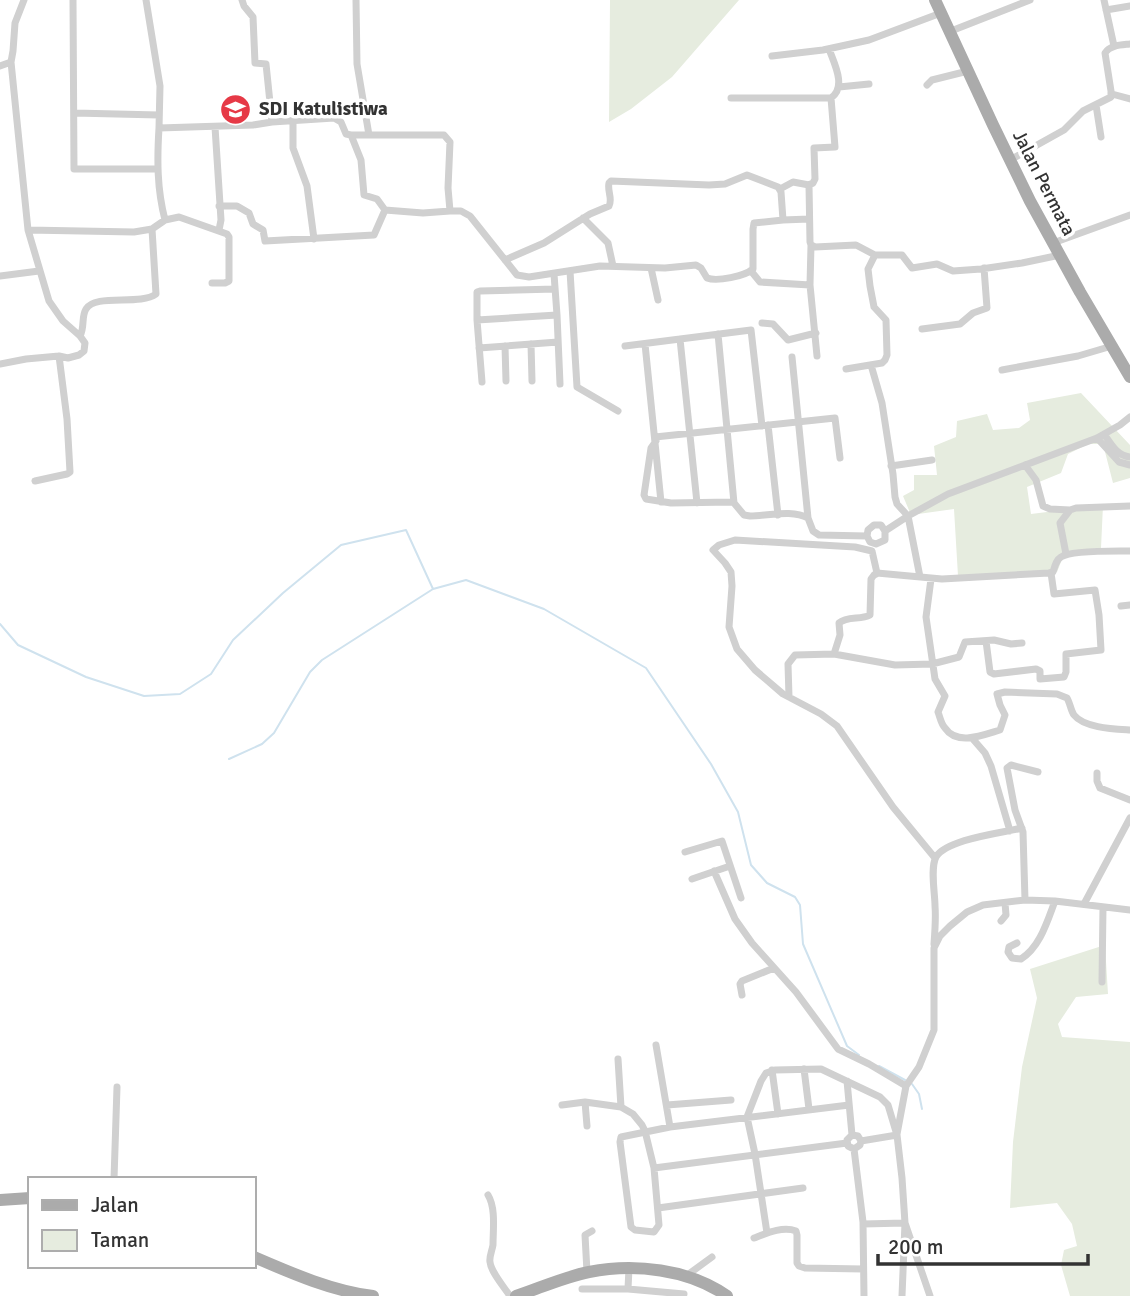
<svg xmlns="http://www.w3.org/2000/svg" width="1130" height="1296" font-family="Signika,sans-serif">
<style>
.green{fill:#e6ecdf}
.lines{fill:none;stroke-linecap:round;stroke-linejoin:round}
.stream{stroke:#cfe2ee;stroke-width:2}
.street{stroke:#d0d0d0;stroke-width:7}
.primary{stroke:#ababab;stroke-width:12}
.labels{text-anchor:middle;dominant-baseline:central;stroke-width:7;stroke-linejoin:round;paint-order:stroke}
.poi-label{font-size:19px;font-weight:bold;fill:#333;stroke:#fff;text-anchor:start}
.street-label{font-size:19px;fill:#333;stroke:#fff}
</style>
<rect width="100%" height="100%" fill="#fff"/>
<!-- green -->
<path class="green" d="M610,0H739L672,77L631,109L609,122Z
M1081,393L1130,445V478L1113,483L1103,444H1088L1068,454L1061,473L1027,487L1031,514L1103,505L1101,548L1065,552L1057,572L958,576L954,509L911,515L903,496L914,490V475H937L934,446L956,437L957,421L987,414L993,430L1019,428L1030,420L1027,403Z
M1105,945L1108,994L1076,997L1058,1024L1062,1037L1130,1042V1296H1070L1061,1265L1064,1250L1077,1246L1072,1224L1057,1203L1010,1208L1013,1142L1022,1067L1037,998L1030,969Z"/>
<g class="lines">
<!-- stream -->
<path class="stream" d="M0,624L18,645L86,677L144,696L180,694L211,674L233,640L283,593L341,545L406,530L433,589L466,580L544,609L646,668L711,764L738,812L751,865L767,883L795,897L800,905L803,944L847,1046L859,1055
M229,759L262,744L274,733L310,672L322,660L433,589
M879,1066L905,1080
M912,1084L919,1094L922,1109"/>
<!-- street -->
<path class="street" d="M73,0L74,169H157
M146,0L160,86L159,128L253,125L272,122L334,118L341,122L346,134L351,135H444L450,142L448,188L450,211H461L470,216L517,275L529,277L600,266L665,268L696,265L701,268L707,278C717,282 745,276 753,269V229L754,223L783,220L809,219
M242,0L244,6L253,17L255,63L266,64L272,122
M356,0L357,64L369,135
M1104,0L1114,46
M1106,10L1130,6
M951,31L1030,0
M772,56L823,50L869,40L941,13
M0,66L11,62L13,51L15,23L24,0
M927,85L932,80L968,71
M839,87L869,84
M1112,94L1130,99
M731,98H831C847,87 834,63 829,49
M1096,105L1101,137
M74,113L159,115
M293,120V148L307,186L314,239
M215,127L221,220L219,230
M351,135L361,160L364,195L377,199L385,210
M1010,160L1064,130L1083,111L1111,97V91L1105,53C1110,45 1121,45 1130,44
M809,185L810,242L811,245L815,247L856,245L875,255H902L912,268L937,264L953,271L981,269L1022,263L1060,255
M780,189L793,182L809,185L813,183L815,179L814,148L835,147L831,98
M219,206H237L249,213L253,224L263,230L265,241L374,235L385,210
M385,210L423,213L450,211
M583,218L608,243L613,266
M165,220L179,217L227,234L229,237V281L225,283H212
M28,230L134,232L152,229L165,220C157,189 157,160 159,128
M1053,243L1130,215
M811,245L810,285L817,356
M505,260L544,243L590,214L609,206C613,199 607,191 609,183L611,181L709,185L725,184L747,175L778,187L781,192L783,220
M651,268L658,300
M570,271L577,387L618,411
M751,271L760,282L810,285
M554,274L557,315L560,384
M0,276L39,271
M477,320L557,315
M762,323L773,324L788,340L816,333
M922,329L960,324L973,313L987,308L984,268
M718,334L734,503
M80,336C85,327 81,317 86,309C95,293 140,306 156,294L152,229
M680,339L697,503
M531,344L532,381
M645,344L661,502
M505,346L506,381
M625,346L751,330L762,426
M479,348L558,342
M792,357L808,518
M0,364L26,359L59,356L68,358L79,355L84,351L85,343L80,336L63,321L49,301L28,230L11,62
M871,365L882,403L893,474L895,497L897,504L908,516L920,577
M846,369L882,363L885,360L887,355L886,320L874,307L870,286L868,269L875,255
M1002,370L1078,356L1112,346
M482,382L477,320V292L480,291L555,289
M768,425L778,515
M1104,434C1111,444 1117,456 1130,457
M655,437L835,418L840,458
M1097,438L1119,462L1130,465
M656,441L651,448L644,495L646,499L671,503L731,502L734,503L744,515L750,516C768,516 792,509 808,518L813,531L819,535L867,536L870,542L876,544L885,540V531L881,525H874L868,530L867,536
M1025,465L1036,480L1043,506L1050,509L1070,510
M891,466L932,460
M35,481L67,474L70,472L67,419L59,356
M885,531L908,516L948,494L1097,438L1120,425L1130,417
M1066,554L1060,523L1070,510L1076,508L1130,506
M931,579L926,617L935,679L945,696L938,712C940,717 941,724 945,728C957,746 983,735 1000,730L1005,715L1000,705L997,694L1005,692L1057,694L1067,698C1070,703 1071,711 1074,715C1084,728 1115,729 1130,730
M1121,606L1130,605
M986,641L990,672L994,674L1036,669L1040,671V679L1064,677L1066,672V654L1101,650L1099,615L1095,590L1054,594L1051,573
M834,654L840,635L839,623C847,616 861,620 870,615L871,579L874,575L878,573
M789,697L788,664L795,655L834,654L895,665L932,664L959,657L965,642L994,640L1011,644L1022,643
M972,738L985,753L991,766L1010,831
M1097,773V781L1100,788L1130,800
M685,852L722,841L741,898
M935,858L893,807L837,726L821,714L783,694L755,670L737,649L729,627L732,586L731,572L725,563L713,550L719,545L735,540L855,547L872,551L877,573L942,579L1049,573L1053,572C1055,566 1056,560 1061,557C1071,550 1116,551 1130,551
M714,871L735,919L752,943L796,992L838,1049L869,1064L906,1086
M692,879L730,866
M1025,900L1023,832L1015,810L1007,768L1011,765L1038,772
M1084,904L1130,818
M1001,921L1006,915L1005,903
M1017,943L1009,947L1008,952L1012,958L1021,959C1040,947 1047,922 1055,901
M934,944C935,931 936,918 935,906C935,893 930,868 936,857C947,839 1002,833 1022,828
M1102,982L1103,907
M742,995L740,984L742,981L774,968
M656,1045L670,1127
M618,1059L621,1107
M804,1069L809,1109
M772,1070L778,1114
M847,1081L852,1135L847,1140L848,1146L854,1149L860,1145L861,1141L858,1136L852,1135
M585,1102L587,1126
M562,1105L585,1102L621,1107L633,1114L642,1125L645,1131L654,1168L659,1225L654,1232L635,1230L631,1227L620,1142L621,1137L670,1127L849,1105
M667,1105L731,1100
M897,1134L906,1086L919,1067L934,1030V948L940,936L950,926L967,912L983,905L1025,900L1055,901L1130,910
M861,1141L897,1135
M854,1149L863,1222L864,1296
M654,1168L847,1143
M114,1179L117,1087
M488,1195C496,1208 493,1230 493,1245C492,1251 489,1257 490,1262C491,1272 504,1287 510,1296
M658,1208L803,1188
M863,1224L905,1223L930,1296
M767,1233L755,1154L747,1117L761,1081L766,1073L775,1070L821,1069L880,1097L888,1105L897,1135L902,1178L905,1223L902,1296
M754,1238C767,1233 783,1226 796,1231L797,1235V1263L799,1266L805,1268L863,1269
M587,1272L585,1235L592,1231
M686,1276L712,1257
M582,1289H628L684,1294
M628,1289L629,1268"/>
<!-- primary -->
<path class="primary" d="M935,0L993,125L1030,201L1080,292L1130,377
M0,1200L30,1198
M254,1257C291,1273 332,1291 373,1296
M516,1296C540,1288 564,1277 589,1272C634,1263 689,1269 727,1296"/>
</g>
<!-- icons -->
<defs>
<symbol id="school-disc" viewBox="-11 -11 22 22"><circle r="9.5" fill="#e63946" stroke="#fff"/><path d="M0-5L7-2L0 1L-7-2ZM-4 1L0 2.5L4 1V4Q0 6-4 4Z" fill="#fff"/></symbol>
</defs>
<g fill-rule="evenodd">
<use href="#school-disc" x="218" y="92" width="35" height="35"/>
</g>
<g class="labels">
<!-- poi labels -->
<g class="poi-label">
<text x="259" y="109">SDI Katulistiwa</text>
</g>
<!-- street labels -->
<g class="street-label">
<text transform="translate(1044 183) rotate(63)">Jalan Permata</text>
</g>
</g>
<!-- legend -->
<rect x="28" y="1177" width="228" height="91" fill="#ffffff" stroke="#adadad" stroke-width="2"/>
<rect x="42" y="1200" width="35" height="10" fill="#ababab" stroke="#adadad" stroke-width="2"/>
<text x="91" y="1212" font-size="21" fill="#333333">Jalan</text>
<rect x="42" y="1230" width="35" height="21" fill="#e6ecdf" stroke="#adadad" stroke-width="2"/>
<text x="91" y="1247" font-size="21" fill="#333333">Taman</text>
<!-- scale -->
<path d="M878 1254v10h210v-10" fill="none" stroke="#333333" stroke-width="3.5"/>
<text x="888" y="1254" font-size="21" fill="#333333" stroke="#ffffff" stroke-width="5" paint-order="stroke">200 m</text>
</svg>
